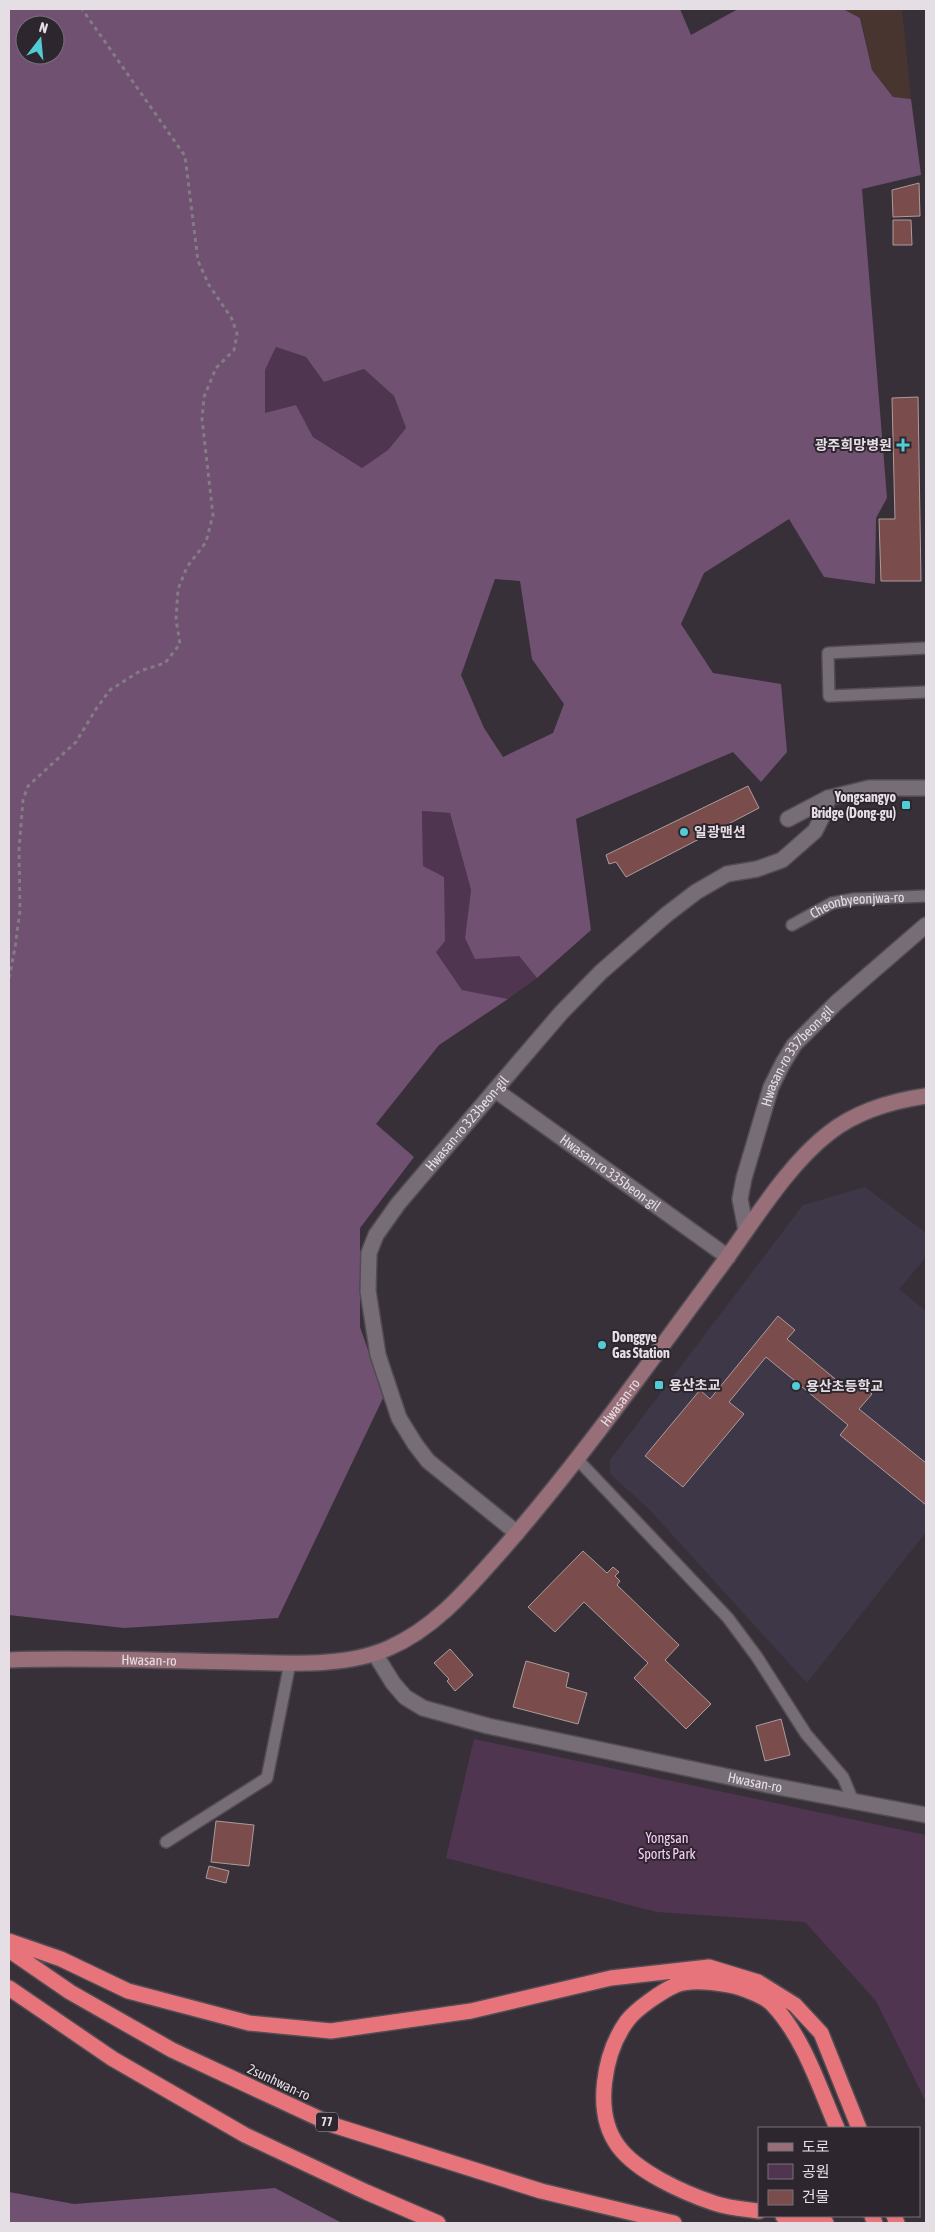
<svg xmlns="http://www.w3.org/2000/svg" width="935" height="2232" font-family="'Asap Condensed','Noto Sans KR',sans-serif">
<style>
.commercial{fill:#493530}
.education{fill:#3e3748}
.green{fill:#4f3550}
.forest{fill:#705171;fill-rule:evenodd}
.building{fill:#7a4c4c;stroke:#ac9c9b}
.lines{fill:none;stroke-linecap:round;stroke-linejoin:round}
.lane-casing{stroke:#524c53;stroke-width:14}
.street-casing{stroke:#524c53;stroke-width:18}
.secondary-casing{stroke:#524c53;stroke-width:18}
.highway-casing{stroke:#524c53;stroke-width:18}
.path{stroke:#837c83;stroke-width:3;stroke-dasharray:4 4;stroke-linecap:butt}
.lane{stroke:#766d76;stroke-width:11}
.street{stroke:#766d76;stroke-width:15}
.secondary{stroke:#986f78;stroke-width:15}
.highway{stroke:#e8747b;stroke-width:15}
.poi-dot{fill:#51ccd4;stroke:#2e262e;stroke-width:2}
.labels{text-anchor:middle;dominant-baseline:central;stroke-width:4;stroke-linejoin:round;paint-order:stroke}
.shield{fill:#2e262e;stroke:#aea8ae;stroke-width:1}
.shield-label{font-size:12px;font-weight:bold;fill:#e5dfe5}
.poi-label{font-size:14px;font-weight:bold;fill:#e5dfe5;stroke:#2e262e;text-anchor:start}
.street-label{font-size:14px;fill:#e5dfe5;stroke:#2e262e}
.park-label{font-size:14px;fill:#f9cefa;stroke:#2e262e}
</style>
<rect width="100%" height="100%" fill="#383038"/>
<!-- commercial -->
<path class="commercial" d="M843,9H902L911,99L893,97L872,70L861,18Z"/>
<!-- education -->
<path class="education" d="M865,1187L926,1233V1257L899,1289L926,1311V1532L807,1683L648,1508L610,1474V1460L803,1205Z"/>
<!-- green -->
<path class="green" d="M276,347L306,357L324,382L364,369L394,396L406,428L388,450L362,468L313,437L296,405L265,414V370Z
M422,811L450,813L471,890L465,938L519,956L537,978L508,999L462,990L436,952L423,867Z
M474,1739L926,1835V2102L876,2001L805,1922L657,1912L446,1858Z"/>
<!-- forest -->
<path class="forest" d="M9,9H680L691,35L738,9H843L860,18L872,70L893,97L911,99L921,175L862,189L887,498L876,518L875,584L824,577L789,519L704,573L681,624L713,673L781,684L787,752L761,782L733,752L576,819L591,930L537,978L519,956L475,959L465,938L471,890L450,813L422,811L423,866L444,877L445,941L436,952L462,990L508,999L439,1045L376,1124L414,1157L360,1228V1327L384,1396L278,1618L124,1628L9,1615ZM25,25H55V55H25ZM276,347L306,357L324,382L364,369L394,396L406,428L388,450L362,468L313,437L296,405L265,413V370ZM495,579L520,581L532,659L564,704L553,733L503,757L484,728L461,675Z
M275,2188L342,2223H9V2192L74,2204Z"/>
<!-- building -->
<path class="building" d="M919,183L920,216L893,217L892,190Z
M893,220H911L912,245H893Z
M918,397L921,581H881L879,519H895L892,398Z
M748,786L759,808L626,877L616,862L609,864L606,855Z
M778,1316L795,1330L787,1339L846,1388L854,1378L872,1394L859,1409L926,1463V1505L840,1435L848,1425L766,1357L729,1402L744,1414L683,1487L645,1456L700,1390L710,1399Z
M583,1551L607,1573L613,1567L619,1572L615,1576L620,1581L617,1585L679,1645L665,1660L711,1704L686,1729L634,1678L648,1663L584,1602L555,1632L528,1607Z
M450,1649L473,1675L455,1691L447,1681L449,1679L434,1663Z
M526,1661L569,1673L566,1687L587,1693L578,1724L513,1707Z
M781,1719L790,1755L765,1761L756,1726Z
M216,1821L254,1825L249,1866L211,1862Z
M209,1866L229,1871L226,1883L206,1878Z"/>
<g class="lines">
<defs>
<g id="lane">
<path d="M926,648L828,653L829,696L926,692"/>
<path id="s1" d="M792,925L832,903L854,899L926,896"/>
<path d="M577,1459L728,1618L757,1657L806,1734L843,1777L853,1801"/>
<path d="M166,1842L267,1778L290,1663"/>
</g>
<g id="street">
<path d="M788,819L828,798L869,788H926"/>
<path id="s2" d="M495,1090L728,1257"/>
<path id="s3" d="M746,1230L740,1199L744,1178L771,1087L783,1063L794,1045L836,1003L926,925"/>
<path id="s4" d="M517,1533L428,1461L415,1444L399,1418L378,1355L368,1291L369,1253L376,1235L398,1204L495,1090L561,1013L601,972L666,915L696,892L727,874L757,869L782,860L815,831L824,813L828,798"/>
<path id="s5" d="M375,1654L393,1683L405,1697L423,1708L488,1726L758,1783L926,1815"/>
</g>
<g id="secondary">
<path id="s6" d="M9,1660C85,1657 162,1661 238,1662C286,1663 344,1668 389,1648C437,1627 469,1587 503,1549C580,1461 648,1364 718,1270C751,1226 786,1166 829,1133C857,1111 891,1101 926,1096"/>
</g>
<path id="highway" d="M9,1941L61,1959L128,1991L249,2023L331,2031L471,2011L611,1978L709,1967L758,1982L795,2005L821,2033L859,2128
M9,1950L70,1992L172,2050L333,2125L541,2191L674,2223
M9,1988L113,2059L245,2135L366,2192L438,2223
M759,2211C744,2209 728,2208 714,2203C684,2193 637,2172 618,2146C593,2112 604,2053 627,2021C636,2009 662,1991 676,1985C691,1979 712,1982 728,1985C740,1987 765,1996 773,2005C804,2038 819,2087 837,2128
M783,2216L826,2223
M872,2216L875,2223
M894,2216L897,2223"/>
</defs>
<!-- lane casing -->
<use href="#lane" class="lane-casing"/>
<!-- street casing -->
<use href="#street" class="street-casing"/>
<!-- secondary casing -->
<use href="#secondary" class="secondary-casing"/>
<!-- highway casing -->
<use href="#highway" class="highway-casing"/>
<!-- path -->
<path class="path" d="M9,978L15,948L20,910L19,849L23,800L28,786L76,742L96,709L110,690L140,671L165,663L180,644L176,619L178,589L187,567L206,542L213,515L202,419L204,397L216,368L234,350L237,334L232,319L209,285L198,261L185,156L82,9"/>
<!-- lane -->
<use href="#lane" class="lane"/>
<!-- street -->
<use href="#street" class="street"/>
<!-- secondary -->
<use href="#secondary" class="secondary"/>
<!-- highway -->
<use href="#highway" class="highway"/>
</g>
<!-- markers -->
<g class="poi-dot">
<path d="M900.5 437.5h5v5h5v5h-5v5h-5v-5h-5v-5h5z"/>
<rect x="901" y="800" width="10" height="10" rx="2.5"/>
<circle cx="684" cy="832" r="5"/>
<circle cx="602" cy="1345" r="5"/>
<rect x="654" y="1380" width="10" height="10" rx="2.5"/>
<circle cx="796" cy="1386" r="5"/>
</g>
<g class="labels">
<!-- shield labels -->
<rect class="shield" x="316" y="2112.5" width="22" height="19" rx="4"/>
<g class="shield-label">
<text x="327" y="2122">77</text>
</g>
<!-- poi labels -->
<g class="poi-label">
<text x="892" y="445" text-anchor="end">광주희망병원</text>
<text x="896" y="797" text-anchor="end">Yongsangyo<tspan x="896" dy="16">Bridge (Dong-gu)</tspan></text>
<text x="694" y="832">일광맨션</text>
<text x="612" y="1337">Donggye<tspan x="612" dy="16">Gas Station</tspan></text>
<text x="669" y="1385">용산초교</text>
<text x="806" y="1386">용산초등학교</text>
</g>
<!-- street labels -->
<g class="street-label">
<text stroke="none"><textPath href="#s1" startOffset="70">Cheonbyeonjwa-ro</textPath></text>
<text stroke="none"><textPath href="#s3" startOffset="188">Hwasan-ro 337beon-gil</textPath></text>
<text stroke="none"><textPath href="#s4" startOffset="499">Hwasan-ro 323beon-gil</textPath></text>
<text stroke="none"><textPath href="#s2" startOffset="142">Hwasan-ro 335beon-gil</textPath></text>
<text stroke="none"><textPath href="#s6" startOffset="722">Hwasan-ro</textPath></text>
<text stroke="none"><textPath href="#s6" startOffset="140">Hwasan-ro</textPath></text>
<text stroke="none"><textPath href="#s5" startOffset="414">Hwasan-ro</textPath></text>
<text transform="translate(279 2082) rotate(25)">2sunhwan-ro</text>
</g>
<!-- park labels -->
<g class="park-label">
<text x="667" y="1838">Yongsan<tspan x="667" dy="16">Sports Park</tspan></text>
</g>
</g>
<!-- border -->
<rect width="935" height="2232" fill="none" stroke="#e5dfe5" stroke-width="20"/>
<!-- legend -->
<rect x="758" y="2127" width="162" height="90" fill="#2e262e" stroke="#777077"/>
<rect x="768" y="2143" width="25" height="8" fill="#986f78" stroke="#777077"/>
<text x="802" y="2152" font-size="15" fill="#e5dfe5">도로</text>
<rect x="768" y="2164" width="25" height="15" fill="#4f3550" stroke="#777077"/>
<text x="802" y="2177" font-size="15" fill="#e5dfe5">공원</text>
<rect x="768" y="2190" width="25" height="15" fill="#7a4c4c" stroke="#777077"/>
<text x="802" y="2202" font-size="15" fill="#e5dfe5">건물</text>
<!-- north arrow -->
<g transform="translate(40 40) rotate(16)"><circle r="24" fill="#2e262e" stroke="#777077"/>
<path d="M0-4L9 19L0 12L-9 19Z" fill="#51ccd4"/>
<text y="-8" font-size="14" font-weight="bold" text-anchor="middle" fill="#e5dfe5">N</text>
</g>
</svg>
